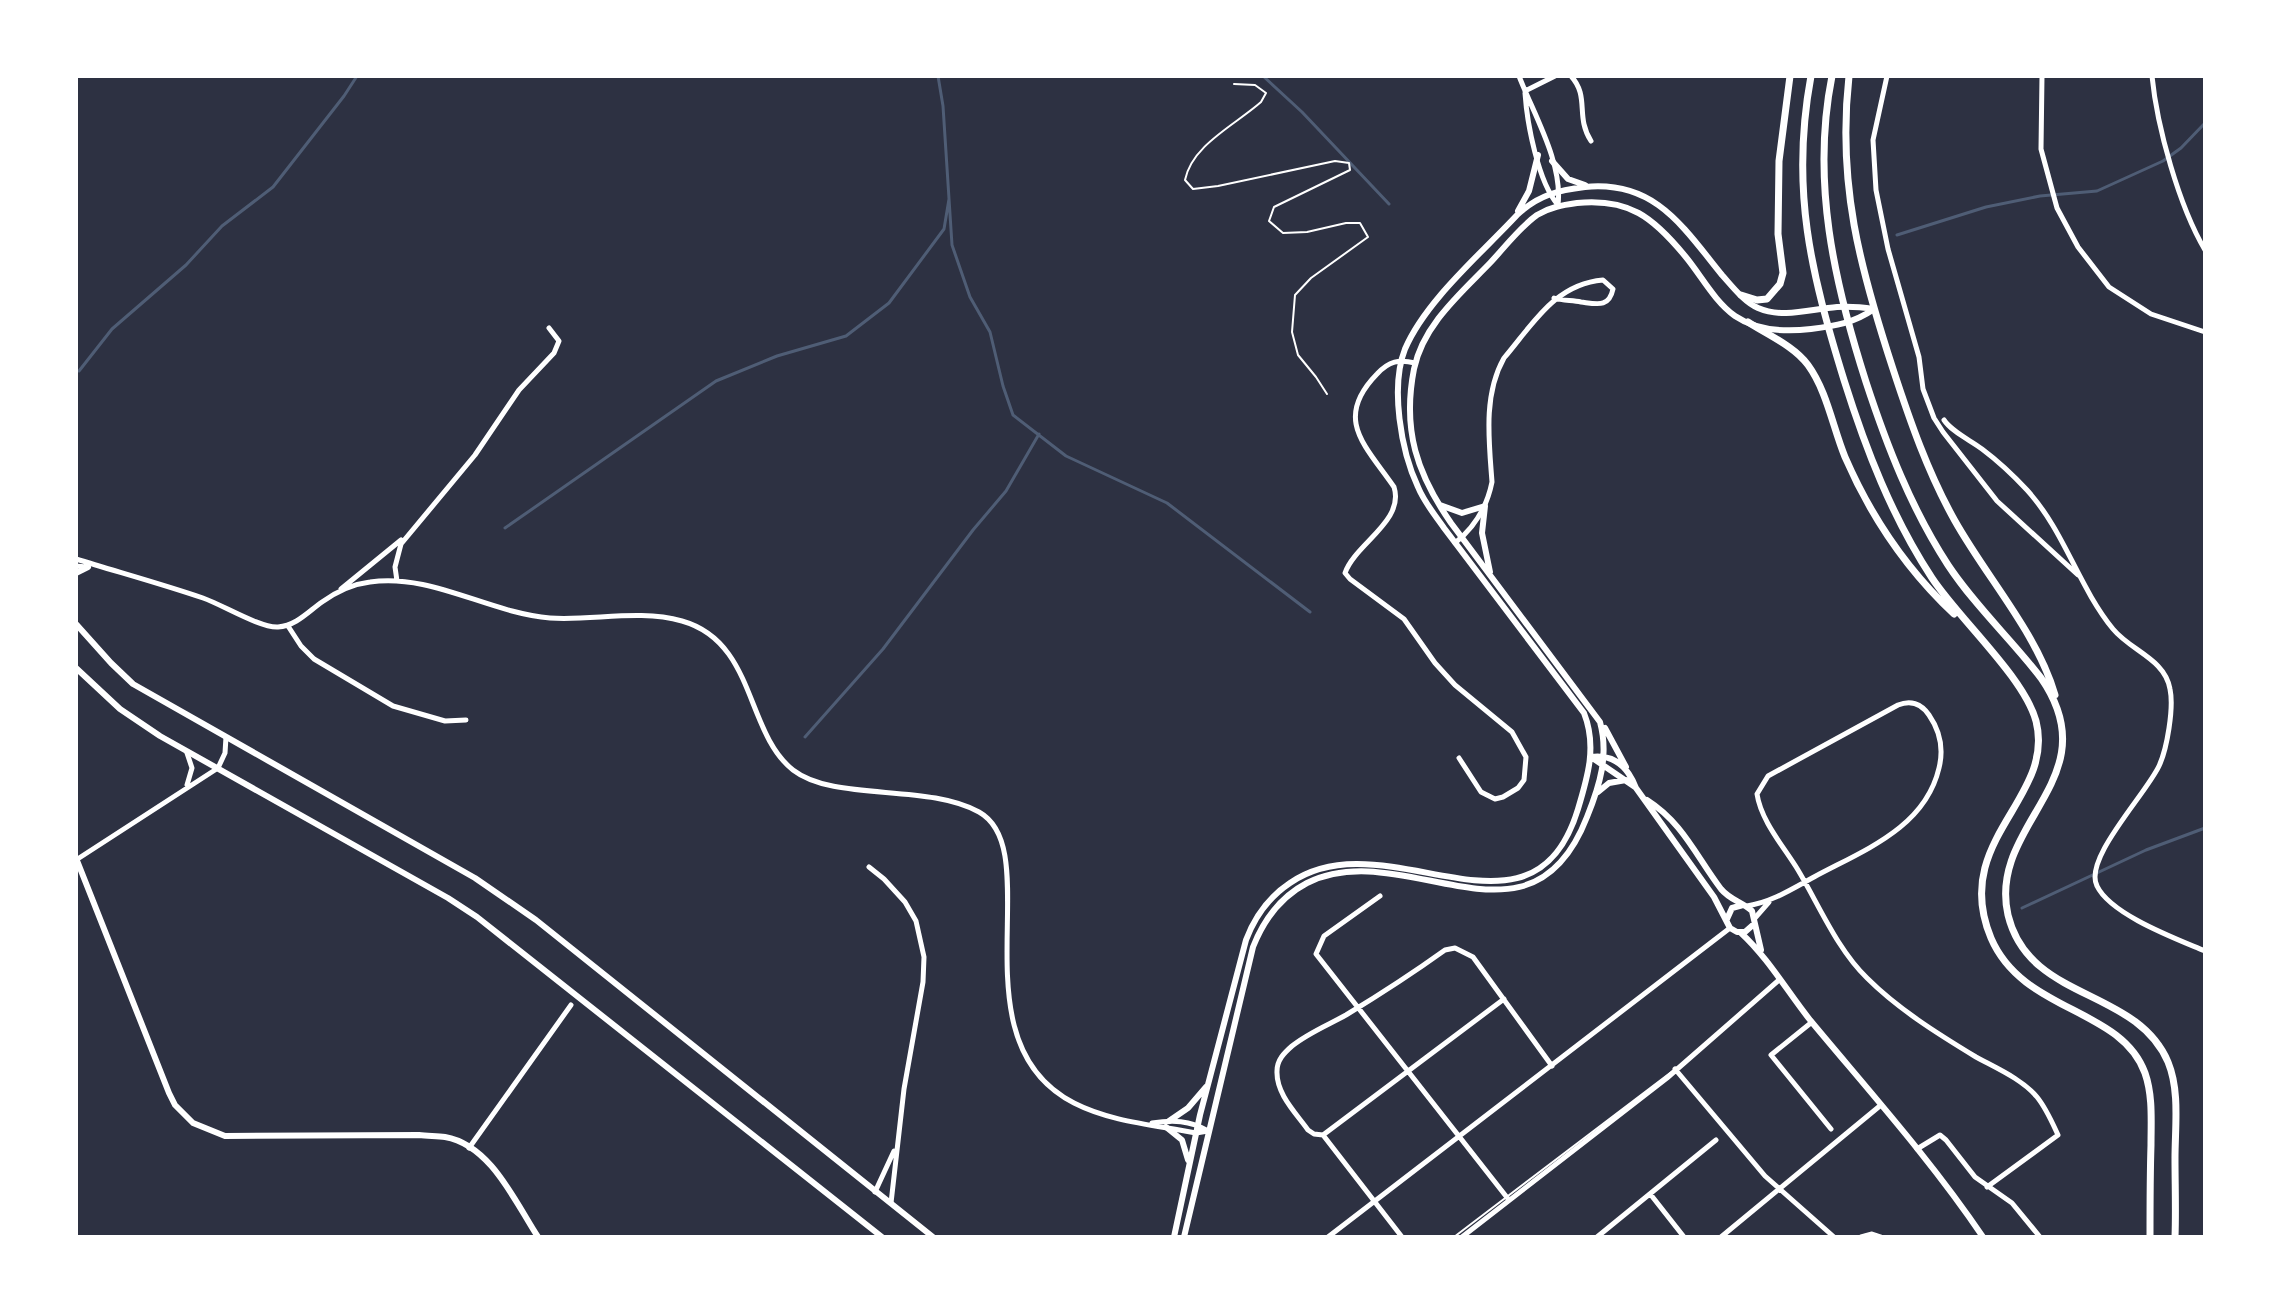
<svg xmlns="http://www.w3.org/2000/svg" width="2281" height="1313" font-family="'Fira Sans Condensed',sans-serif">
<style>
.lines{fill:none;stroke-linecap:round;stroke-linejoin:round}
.stream{stroke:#4f5d75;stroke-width:3}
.service{stroke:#fff;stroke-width:2}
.minor{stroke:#fff;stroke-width:5}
.tertiary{stroke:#fff;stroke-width:6}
.primary{stroke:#fff;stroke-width:7}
</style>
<rect width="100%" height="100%" fill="#2d3142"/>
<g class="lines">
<!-- stream -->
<path class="stream" d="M938,76L943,106L952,245L970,297L990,332L1003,386L1013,415L1066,456L1167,503L1310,612
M1263,76L1302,112L1389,204
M1897,235L1986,207L2040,196L2097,191L2163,161L2181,148L2205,123
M79,371L112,329L186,265L222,226L273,187L344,96L357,76
M505,528L716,381L777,356L846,336L889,303L944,229L949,199
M805,737L883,649L973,530L1006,491L1039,434
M2022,908L2146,850L2205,828"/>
<!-- service -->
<path class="service" d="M1234,84L1255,85L1266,93L1261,102C1235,125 1192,145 1185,180L1193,189L1218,186L1335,161L1349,163L1350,170L1274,207L1269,221L1283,233L1307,232L1346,223H1360L1368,237L1311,278L1295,295L1292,332L1298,355L1316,377L1327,394
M1454,1237L1674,1070"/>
<!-- minor -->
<path class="minor" d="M1519,76C1534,115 1563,163 1558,205
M1571,76C1590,97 1575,116 1591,141
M1887,76L1873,140L1876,190L1888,249L1919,357L1923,389L1934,418L1943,432L1997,501L2078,575
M2042,76L2041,149L2057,208L2078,247L2109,287L2151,314L2205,332
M2152,76C2157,127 2179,206 2205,250
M1525,91L1555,76
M1525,93C1527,123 1538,182 1558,205
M1415,363C1399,359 1389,361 1377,374C1333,419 1365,445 1394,487C1405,521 1355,544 1345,573L1350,579L1404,619L1435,663L1455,685L1512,732L1526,757L1524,780L1518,788L1503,797L1495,799L1481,792L1459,758
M1944,420C1952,432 1970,440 1982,449C1998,461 2013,475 2027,490C2065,532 2078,586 2113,629C2131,651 2165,659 2170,689C2174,708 2167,749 2159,766C2146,794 2083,859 2097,886C2111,915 2177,939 2205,951
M1455,543C1475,527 1487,507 1492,482C1489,441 1483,395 1504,358C1533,324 1555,284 1603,280L1613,289C1609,308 1597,304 1581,302C1572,300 1563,301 1554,298
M76,559C118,572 162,584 203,598C223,605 260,628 278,627C296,626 309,611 322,602C336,592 353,584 370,582C431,573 489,613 550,618C593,621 639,609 682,621C756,642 745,732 793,770C834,802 927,783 979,812C1049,851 952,1041 1074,1103C1111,1122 1155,1125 1196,1133L1208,1131
M76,566L87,567
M397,581L395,567L401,544L475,455L519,390L554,353L559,341L549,328
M341,589L401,540
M288,626L301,646L314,659L393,706L445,721L466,720
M187,785L192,768L187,753
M76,860L218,768L225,753L226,737
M869,867L884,879L905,902L916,921L924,957L923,982L904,1089L891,1203
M1380,896L1324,936L1316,954L1509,1200
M1747,906C1772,902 1792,889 1814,877C1864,850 1925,828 1939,768C1944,748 1940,731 1929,715C1921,703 1910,700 1898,705L1768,776L1757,794C1761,821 1784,847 1798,870C1819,905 1837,949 1867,978C1898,1009 1938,1034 1976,1057C1996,1068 2022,1079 2037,1097C2046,1108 2052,1122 2058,1135L1987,1187
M1755,918L1769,902
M1812,1022L1771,1055L1831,1129
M1675,1069L1765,1176L1834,1237
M1152,1123C1172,1120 1190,1120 1208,1131
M1323,1135L1504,999
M469,1148L571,1005
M1917,1149L1940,1135L1946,1140L1975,1177L2012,1203L2040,1237
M875,1192L894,1151
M1651,1195L1684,1237
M1328,1237L1730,928
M1402,1237L1323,1135L1314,1134L1308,1130C1296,1113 1276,1094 1277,1071C1277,1060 1284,1053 1292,1046C1308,1033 1328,1025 1346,1015C1379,995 1413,973 1445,950L1455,948L1473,957L1552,1066
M1462,1237L1667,1078L1779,980
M1597,1237L1716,1140
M1721,1237L1881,1105
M1861,1237L1872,1234L1881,1237"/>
<!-- tertiary -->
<path class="tertiary" d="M1552,161L1568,179L1585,185
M1518,211L1529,191L1538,155
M1440,505L1462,513L1485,506
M1485,506L1482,533L1490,572
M76,573L88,567
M76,624L111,663L133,684L475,878L536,920L933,1237
M76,668L120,709L160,736L448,898L477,917L882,1237
M1605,728L1626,767
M1591,757C1614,754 1628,767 1636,788L1714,897L1730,928L1737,932H1745L1754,924
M1591,757L1635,787
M1598,792L1609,783L1626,780
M1647,800C1683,823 1696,856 1721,889C1730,900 1742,902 1752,911L1761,950
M76,858L169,1093L175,1105L193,1123L225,1136L419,1135C428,1136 437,1136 445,1137C491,1145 515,1202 538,1237
M1727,919L1732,908L1743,905
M1741,933C1768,958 1787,991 1810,1020C1869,1091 1931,1160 1983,1237
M1169,1121L1188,1108L1206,1087
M1166,1127L1182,1140L1188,1160
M1174,1237L1200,1115L1246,940C1255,916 1269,897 1290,883C1387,816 1532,960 1578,809C1588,776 1597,746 1584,713L1444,528C1435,515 1424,502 1418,487C1401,451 1390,387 1405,349C1426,300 1482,253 1518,214C1539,195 1559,190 1585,187C1655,180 1683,227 1722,275C1732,286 1744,302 1758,308C1783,319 1811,309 1837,307C1850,306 1861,307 1874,309
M1184,1237L1253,947C1264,919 1280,897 1307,883C1405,834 1530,964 1587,817C1600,785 1609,755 1600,722L1451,523C1417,474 1402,430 1414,369C1423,325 1461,293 1490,263C1505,247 1520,227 1537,215C1550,207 1563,205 1577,203C1629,198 1653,217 1685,256C1701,275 1714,301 1735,316C1757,331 1786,332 1811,329C1835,326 1854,323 1874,309"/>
<!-- primary -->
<path class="primary" d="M1811,76C1790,189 1811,273 1844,380C1866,450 1892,517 1932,578C1959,619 2024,677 2036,721C2056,799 1950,840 1991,938C2023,1013 2121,1007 2145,1073C2153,1096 2151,1121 2151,1145C2150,1176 2150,1206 2150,1237
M1832,76C1811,181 1834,282 1866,382C1887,446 1911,508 1948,565C1975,606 2011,639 2041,678C2111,779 1987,823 2008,915C2029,1002 2136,987 2168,1062C2180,1091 2175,1127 2175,1158C2175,1184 2176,1211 2175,1237
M1849,76C1837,184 1860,268 1893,369C1910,421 1928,473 1955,521C1987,578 2037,633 2055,695
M1741,295L1757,300L1767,299L1780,284L1783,273L1778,234L1779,161L1790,76
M1748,322C1768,335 1794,346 1808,365C1827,391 1833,428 1845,457C1871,517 1906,569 1954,614"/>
</g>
<!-- border -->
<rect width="2281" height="1313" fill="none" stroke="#ffffff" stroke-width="156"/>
</svg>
